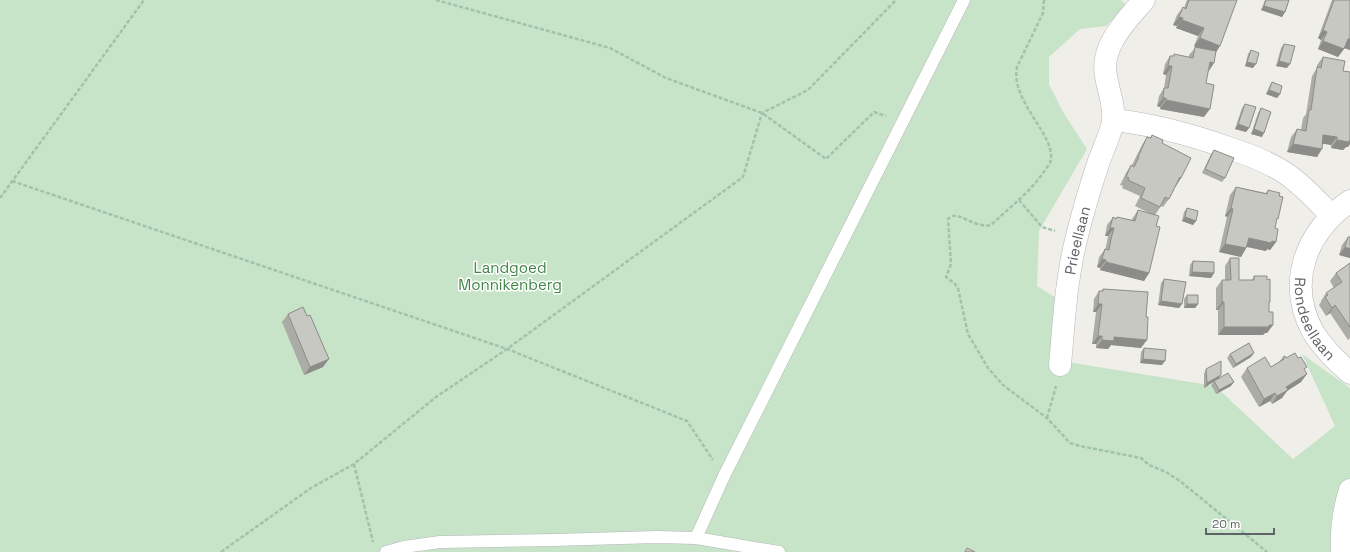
<svg xmlns="http://www.w3.org/2000/svg" width="1350" height="552" font-family="'Space Grotesk',sans-serif">
<style>
.green{fill:#c7e4c9}
.lines{fill:none;stroke-linecap:round;stroke-linejoin:round}
.service-casing{stroke:#b5b7bb;stroke-width:13}
.minor-casing{stroke:#b5b7bb;stroke-width:23}
.path{stroke:#a0c3ac;stroke-width:2.5;stroke-dasharray:4 2;stroke-linecap:butt}
.service{stroke:#fff;stroke-width:12}
.minor{stroke:#fff;stroke-width:22}
.wall{fill:#acaca7}
.shaded-wall{fill:#8c8c88}
.building{fill:#c8c8c2;stroke:#8c8c88}
.labels{text-anchor:middle;dominant-baseline:central;stroke-width:3;stroke-linejoin:round;paint-order:stroke}
.street-label{font-size:15px;fill:#5f6266;stroke:#fff}
.park-label{font-size:15px;fill:#408547;stroke:#fff}
</style>
<rect width="100%" height="100%" fill="#f0eee8"/>
<!-- green -->
<path class="green" d="M0,0H1121L1127,6L1106,26L1080,29L1049,57V84L1063,112L1087,149L1039,231L1037,286L1056,298L1049,359L1215,386L1293,459L1335,426L1302,354L1350,388V477L1337,511L1339,552H0Z"/>
<g class="lines">
<defs>
<path id="service" d="M696,538L724,476L964,0
M386,552L404,547L440,542L554,540L656,537L696,538L779,552"/>
<g id="minor">
<path d="M1113,120C1153,124 1192,135 1229,148C1247,154 1266,161 1282,171C1301,183 1316,200 1332,216"/>
<path id="s1" d="M1350,201C1306,232 1286,282 1313,332C1323,348 1336,361 1350,373"/>
<path id="s2" d="M1060,365C1064,322 1066,278 1077,236C1083,211 1091,185 1099,161C1103,150 1112,130 1113,121C1115,106 1108,90 1106,76C1100,46 1126,21 1144,0"/>
<path d="M1342,552C1341,530 1343,511 1350,490"/>
</g>
</defs>
<!-- service casing -->
<use href="#service" class="service-casing"/>
<!-- minor casing -->
<use href="#minor" class="minor-casing"/>
<!-- path -->
<path class="path" d="M436,0L610,48L666,78L762,113L826,159L874,112L886,116
M1044,0L1043,13L1017,67C1010,103 1059,137 1050,163C1048,166 1045,170 1043,173C1029,193 1009,208 991,225C975,228 962,214 953,216C952,216 949,218 948,219L951,264L946,277L955,284L958,288L968,334L988,368L1003,385L1047,418L1070,443L1080,446L1141,458L1149,465L1166,472L1180,481L1267,552
M12,181L507,349L687,421L713,460
M0,198L144,0
M1019,200L1042,227L1055,231
M1047,418L1056,386
M354,464L373,542
M221,552L311,488L354,464L436,397L507,349L743,177L762,113L808,90L896,0"/>
<!-- service -->
<use href="#service" class="service"/>
<!-- minor -->
<use href="#minor" class="minor"/>
</g>
<!-- wall -->
<path class="wall" d="M1187,0H1237L1208,71L1206,83L1204,117L1160,109V107L1157,106L1159,96L1164,88L1166,75L1163,74L1165,64L1170,56H1173L1174,54L1189,57V55L1196,47L1194,46L1198,36L1176,28L1177,26L1173,25L1177,15L1183,7L1184,8Z
M1265,0H1289L1285,12L1282,17L1261,10Z
M1332,0H1350V50L1344,48L1338,57L1318,49L1321,40L1318,38Z
M1284,44L1287,68L1276,66L1281,48Z
M1251,50L1253,68L1245,66L1248,54Z
M1323,57L1343,71L1350,72V144L1348,147H1346L1343,150L1331,148V145L1323,143L1317,157L1287,152L1291,137L1297,129L1301,130L1303,118L1306,114L1312,76L1317,68V65Z
M1272,82L1280,94L1277,98L1266,94L1269,87Z
M1245,104L1249,128L1246,132L1235,129L1242,108Z
M1261,108L1262,137L1251,134L1258,113Z
M1152,135L1162,143L1181,178L1175,186L1169,199L1163,207L1161,206L1155,215L1156,226L1149,273L1144,281L1100,270V268L1097,267L1099,257L1105,249L1106,247L1108,236H1105L1107,225L1113,217L1116,218L1117,217L1132,220V219L1138,210L1151,214L1135,206L1140,196L1122,188L1123,186L1120,185L1126,173L1131,165L1133,166L1132,165L1142,145L1147,137L1150,138Z
M1214,150L1225,178L1222,182L1202,173L1211,154Z
M1236,187L1266,193L1268,190L1279,196L1275,228L1276,242L1270,250L1267,249L1266,251L1247,247L1241,257L1219,252L1227,217L1225,216L1230,195Z
M1187,208L1196,221L1193,225L1182,221L1184,212Z
M1348,237H1350V258L1339,255L1342,245Z
M1230,258L1239,280H1252L1254,276L1267,280L1270,302L1269,304V312L1273,325L1267,333H1265L1263,335H1218V310H1216V288L1222,280H1225V266Z
M1193,261L1214,273L1211,278L1189,276L1190,265Z
M1350,263V338L1348,340L1330,313L1326,316L1319,305L1321,302V301L1326,293L1334,288L1330,281L1336,273Z
M1164,279L1182,304L1179,308L1158,305L1161,283Z
M1103,289L1141,348L1111,345L1108,349L1096,348V344H1092L1096,312H1093L1094,299L1099,291H1102Z
M1187,295L1198,304L1195,308H1184V299Z
M288,314L323,367L304,375L282,322Z
M1144,348L1162,365L1140,363L1141,352Z
M1230,354L1251,357L1233,368L1227,358Z
M1283,357L1286,358L1305,371L1301,382L1287,391L1282,398L1272,404L1270,401L1259,407L1241,377L1247,368L1271,367L1279,362Z
M1206,369L1219,378L1231,386L1216,394L1211,385L1213,382L1204,388V374Z"/>
<!-- shaded-wall -->
<path class="shaded-wall" d="M1264,6L1285,12L1282,17L1261,10Z
M1179,17L1183,18L1177,26L1173,25Z
M1182,20L1204,28L1198,36L1176,28Z
M1323,30L1327,32L1321,40L1318,38Z
M1200,38L1220,46L1215,54L1194,46Z
M1348,39H1350V50L1342,47Z
M1323,41L1344,49L1338,57L1318,49Z
M1279,61L1290,64L1287,68L1276,66Z
M1210,62L1214,63L1209,71Z
M1247,62L1256,64L1253,68L1245,66Z
M1168,66H1172L1166,75L1163,74Z
M1269,90L1280,94L1277,98L1266,94Z
M1163,98H1166L1160,107L1157,106Z
M1166,100L1210,109L1204,117L1160,109Z
M1238,124L1249,128L1246,132L1235,129Z
M1254,129L1264,133L1262,137L1251,134Z
M1323,135L1337,137L1331,145L1318,143Z
M1350,139V144L1348,147H1346L1343,150L1331,148L1337,140Z
M1293,144L1322,149L1317,157L1287,152Z
M1180,177L1181,178L1176,186L1174,185Z
M1231,208L1233,209L1227,217L1225,216Z
M1185,217L1196,221L1193,225L1182,221Z
M1110,228H1114L1108,236H1105Z
M1249,238L1272,241L1276,242L1270,250L1267,249L1266,251L1243,246Z
M1225,244L1246,248L1241,257L1219,252Z
M1345,247L1350,249V258L1339,255Z
M1102,259L1106,260L1100,268L1097,267Z
M1106,262L1149,273L1144,281L1100,270Z
M1192,272L1214,273L1211,278L1189,276Z
M1161,301L1182,304L1179,308L1158,305Z
M1222,302H1224L1218,310H1216Z
M1098,304H1102L1096,312H1093Z
M1187,304H1198L1195,308H1184Z
M1335,305L1330,313L1326,316L1332,308Z
M1273,325L1267,333H1265L1263,335H1218L1224,327Z
M1098,336H1102L1096,344H1092Z
M1114,337L1147,340L1141,348L1111,345L1108,349L1096,348L1102,340Z
M1254,353L1251,357L1233,368L1236,364Z
M329,359L323,367L304,375L310,367Z
M1143,359L1165,361L1162,365L1140,363Z
M1307,374L1301,382L1287,391L1282,398L1272,404L1277,396L1286,387Z
M1221,375L1218,379L1214,381L1213,382L1204,388L1207,383Z
M1234,382L1231,386L1216,394L1219,390Z
M1275,393L1270,401L1259,407L1264,399Z"/>
<!-- building -->
<path class="building" d="M1189,0H1237L1220,46L1200,38L1204,28L1182,20L1183,18L1179,17L1183,7L1186,9Z
M1266,0H1289L1285,12L1264,6Z
M1334,0H1350V39H1348L1344,49L1323,41L1327,32L1323,30Z
M1284,44L1295,46L1290,64L1279,61Z
M1195,47L1216,51L1214,63L1210,62L1206,83L1214,85L1210,109L1166,100V98H1163L1164,88H1168L1170,78L1172,66H1168L1170,56H1174V54L1193,58Z
M1251,50L1259,53L1256,64L1247,62Z
M1323,57L1345,61L1343,71L1350,72V139L1349,142L1337,140V137L1323,135L1322,149L1293,144L1297,129L1306,131L1309,110H1311L1317,67L1321,68Z
M1272,82L1282,86L1280,94L1269,90Z
M1245,104L1256,107L1249,128L1238,124Z
M1261,108L1271,112L1264,133L1254,129Z
M1152,135L1163,140L1162,143L1191,158L1181,178L1180,177L1169,199L1165,197L1160,207L1141,198L1145,188L1128,180L1129,178L1126,177L1131,165L1134,167L1139,157H1138L1147,137L1151,138Z
M1214,150L1234,158L1225,178L1205,169Z
M1236,187L1267,194L1268,190L1280,193L1279,196L1283,197L1278,219L1277,218L1275,228L1278,229L1276,242L1272,241L1271,243L1249,238L1246,248L1225,244L1233,209L1231,208Z
M1187,208L1198,211L1196,221L1185,217Z
M1138,210L1159,216L1156,226L1160,227L1149,273L1106,262V260L1102,259L1105,249L1109,250L1111,239L1114,228H1110L1113,217L1116,219L1117,217L1135,221Z
M1348,237H1350V249L1345,247Z
M1230,258H1239V280H1254V276H1267V280L1270,279V302H1269V312H1273V325H1269V327H1224V302H1222V280H1231Z
M1193,261L1214,262V273L1192,272Z
M1350,263V327L1335,305L1332,308L1325,297L1328,295L1326,293L1342,282L1336,273Z
M1164,279L1186,282L1182,304L1161,301Z
M1103,289L1148,292L1146,317H1148L1147,340L1114,337V341L1102,340V336H1098L1102,304H1098L1099,291H1103Z
M1187,295H1198V304H1187Z
M303,307L307,316L310,315L329,359L310,367L288,314Z
M1249,343L1254,353L1236,364L1230,354Z
M1144,348L1166,350L1165,361L1143,359Z
M1295,353L1298,358L1301,357L1307,367L1304,369L1307,374L1286,387L1288,390L1277,396L1275,393L1264,399L1247,368L1265,357L1271,367L1284,359L1283,357L1285,356L1286,358Z
M1221,361V375L1207,383L1206,369Z
M1228,373L1234,382L1219,390L1214,381Z
M967,548L975,552H965Z"/>
<g class="labels">
<!-- street labels -->
<g class="street-label">
<text stroke="none"><textPath href="#s2" startOffset="126">Prieellaan</textPath></text>
<text stroke="none"><textPath href="#s1" startOffset="138">Rondeellaan</textPath></text>
</g>
<!-- park labels -->
<g class="park-label">
<text x="510" y="267">Landgoed<tspan x="510" dy="17">Monnikenberg</tspan></text>
</g>
</g>
<!-- scale -->
<path d="M1206 528v6h68v-6" fill="none" stroke="#5f6266" stroke-width="2"/>
<text x="1212" y="528" font-size="12" fill="#5f6266" stroke="#ffffff" stroke-width="3" paint-order="stroke">20 m</text>
</svg>
